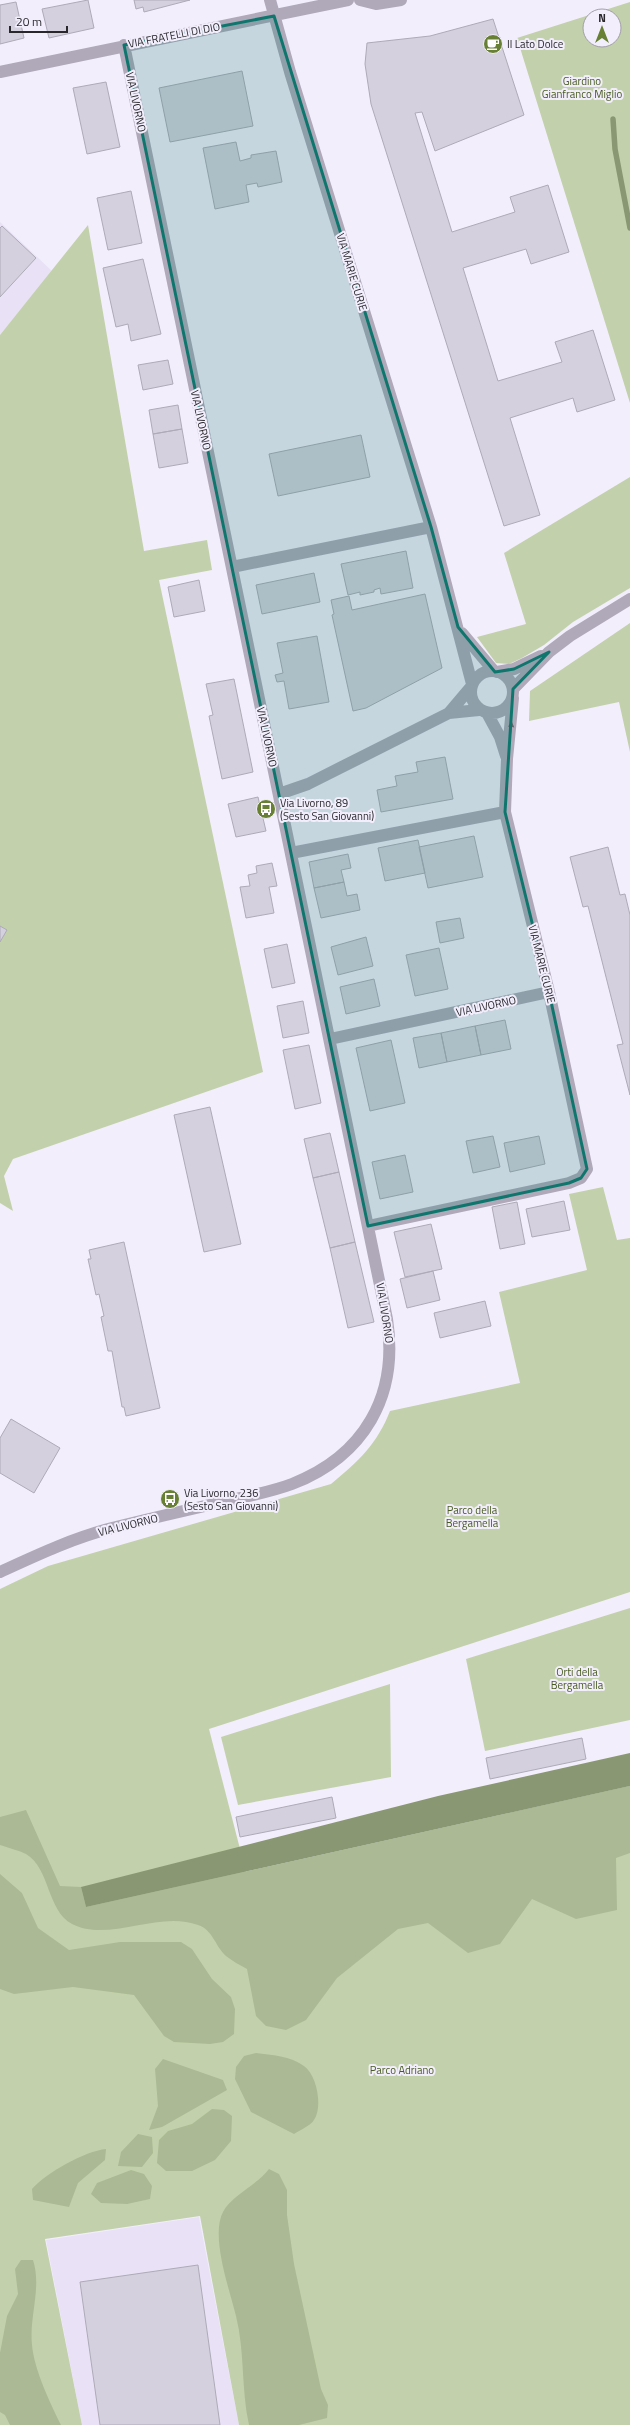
<svg xmlns="http://www.w3.org/2000/svg" width="630" height="2425" font-family="'Titillium Web',sans-serif">
<style>
.built{fill:#e9e2f7}
.green{fill:#c2d1ab;fill-rule:evenodd}
.forest{fill:#abba94}
.water{fill:#899872}
.lines{fill:none;stroke-linecap:round;stroke-linejoin:round}
.stream{stroke:#899872;stroke-width:5.5}
.building{fill:#d4d0dd;stroke:#aeaab7}
.street{stroke:#afa9ba;stroke-width:12}
.oneway{fill:#65626c}
.marked{fill:#0f766e;fill-opacity:0.2;stroke:#0f766e;stroke-width:3;stroke-linejoin:round}
.labels{text-anchor:middle;dominant-baseline:central;stroke-width:4;stroke-linejoin:round;paint-order:stroke}
.street-label{font-size:11px;fill:#29272c;stroke:#f3eefc}
.poi-label{font-size:11px;fill:#29272c;stroke:#f3eefc;text-anchor:start}
.park-label{font-size:11px;fill:#485b21;stroke:#f3eefc}
</style>
<rect width="100%" height="100%" fill="#f3eefc"/>
<!-- built -->
<path class="built" d="M0,222L52,271L0,335Z
M199,2217L239,2425H82L46,2240Z"/>
<!-- green -->
<path class="green" d="M630,2V403L517,38ZM590,16H614V40H590Z
M88,225L144,551L207,540L212,570L159,580L263,1072L13,1159L4,1176L13,1211L0,1203V335Z
M630,477V588L573,622L544,645L522,658L509,664L496,663L477,637L526,624L504,553Z
M630,623V752L619,702L529,721L530,691Z
M603,1187L617,1240L630,1238V1592L209,1729L246,1872L630,1786V2425H239L200,2216L45,2239L82,2425H0V1589L48,1566L331,1484C359,1461 377,1444 390,1411L520,1383L499,1292L587,1270L569,1194Z
M630,1608V1720L485,1751L466,1659Z
M390,1684L391,1777L238,1805L221,1737Z"/>
<!-- forest -->
<path class="forest" d="M630,1786V1853L616,1858L617,1910L576,1919L532,1899L500,1944L468,1953L428,1923L398,1929L337,1978L306,2020L286,2030L266,2026L256,2016L247,1969C240,1965 232,1961 226,1956C215,1946 213,1930 198,1925C158,1910 109,1943 72,1924C47,1911 50,1868 26,1854C18,1850 8,1848 0,1845V1817L26,1810L60,1886L81,1887L86,1907Z
M0,1874L22,1893L38,1928L69,1950L120,1942H181L192,1949L212,1979L231,1997L235,2009L234,2034L223,2042L210,2044L174,2042L164,2036L134,1995L73,1987L14,1994L0,1989Z
M256,2053C271,2055 291,2056 304,2066C317,2075 323,2107 314,2120C310,2126 300,2130 294,2134L251,2112L235,2079L236,2067L244,2056Z
M163,2059L223,2080L227,2090L162,2127L149,2130L158,2106L155,2069Z
M212,2109L224,2110L232,2116L231,2141L215,2160L192,2171H166L157,2163L159,2140L168,2131L192,2124Z
M138,2134L152,2137L153,2153L142,2167L118,2166L121,2152Z
M106,2149L105,2160L78,2183L69,2207L33,2200L32,2189C46,2173 85,2151 106,2149Z
M269,2169L279,2174L287,2190V2215L294,2264L321,2389L328,2405L327,2418L299,2425H249C241,2389 245,2352 236,2316C230,2291 210,2236 223,2212C231,2196 257,2185 269,2169Z
M131,2170L144,2174L152,2186L150,2199L127,2204L101,2203L91,2194L97,2183Z
M21,2260H33C42,2288 29,2316 32,2345C34,2369 50,2403 61,2425H10L5,2415L0,2412V2353L7,2316L18,2294L15,2269Z"/>
<!-- water -->
<path class="water" d="M630,1753V1786L86,1907L81,1887L438,1796Z"/>
<g class="lines">
<!-- stream -->
<path class="stream" d="M613,119L615,149L630,228"/>
</g>
<!-- building -->
<path class="building" d="M88,0L94,28L49,38L42,9Z
M134,0H190L144,12L143,7L136,9Z
M16,2L24,38L0,44V5Z
M493,19L524,115L435,151L422,112L415,113L452,232L515,212L510,197L548,185L569,252L531,264L526,249L463,268L498,381L562,362L555,342L593,330L615,400L577,412L573,398L510,418L540,515L504,526L371,104L365,64L367,43L430,36Z
M242,71L253,126L170,142L159,88Z
M106,82L120,147L87,154L73,88Z
M236,142L240,161L251,158V155L276,151L282,182L258,187L257,183L246,185L249,202L215,209L203,148Z
M131,191L142,243L108,250L97,198Z
M2,226L36,258L0,297V228Z
M143,259L161,334L131,341L128,324L116,327L103,268Z
M168,360L173,384L143,390L138,365Z
M178,405L182,429L153,434L149,410Z
M182,429L188,463L159,468L153,434Z
M361,435L370,477L278,496L269,454Z
M406,551L413,588L381,594L380,588L374,590V592L360,595V592L348,595L341,564Z
M314,573L320,602L262,614L256,585Z
M199,580L205,611L174,617L168,587Z
M425,594L442,668L366,708L353,711L332,615L334,614L331,600L349,596L352,610Z
M317,636L329,702L289,709L284,681L277,682L275,675L283,673L277,643Z
M234,679L253,772L222,779L209,716L213,715L206,684Z
M445,757L453,799L381,812L377,790L397,786L395,776L418,772L416,762Z
M258,797L266,831L236,837L228,804Z
M474,836L483,877L428,888L419,847Z
M418,840L425,873L385,881L378,848Z
M608,847L620,895L625,894L630,915V1095L617,1045L623,1044L588,906L583,907L570,857Z
M348,854L351,868L341,870L344,882L314,888L309,862Z
M272,863L277,886L269,887L274,913L246,918L240,887L250,886L248,875L257,873L256,866Z
M344,882L347,896L357,894L360,910L321,918L314,888Z
M460,918L464,938L440,943L436,922Z
M0,926L7,930L0,942Z
M366,937L373,966L338,975L331,947Z
M287,944L295,983L272,988L264,949Z
M439,948L448,989L415,996L406,955Z
M374,979L380,1006L346,1014L340,987Z
M303,1001L309,1033L283,1038L277,1006Z
M505,1020L511,1049L481,1055L475,1026Z
M475,1026L481,1055L447,1062L441,1033Z
M441,1033L447,1062L419,1068L413,1038Z
M391,1040L405,1103L370,1111L356,1048Z
M309,1045L321,1103L295,1109L283,1050Z
M210,1107L241,1244L204,1252L174,1115Z
M330,1133L339,1172L313,1178L304,1139Z
M493,1136L500,1167L473,1173L466,1141Z
M539,1136L545,1164L510,1172L504,1143Z
M405,1155L413,1192L380,1199L372,1162Z
M339,1172L355,1242L330,1248L313,1178Z
M564,1201L570,1230L532,1237L526,1209Z
M517,1202L525,1244L500,1249L492,1207Z
M431,1224L442,1269L405,1277L394,1232Z
M124,1242L160,1408L126,1416L124,1407H122L112,1351H108L101,1317L104,1316L99,1294L96,1295L88,1259H91L89,1250Z
M355,1242L374,1322L348,1328L330,1248Z
M433,1271L440,1300L407,1308L400,1279Z
M485,1301L491,1326L440,1338L434,1313Z
M11,1419L60,1448L34,1493L0,1473V1438Z
M582,1738L586,1759L490,1779L486,1758Z
M332,1797L336,1818L240,1837L236,1817Z
M198,2265L220,2425H100L80,2282Z"/>
<g class="lines">
<!-- street -->
<path class="street" d="M270,0L290,72L431,527L472,684
M360,0L376,4L401,0
M0,72L348,0
M232,567L431,527
M462,633L494,671
M471 692a21 21 0 1 1 42 0a21 21 0 1 1-42 0Z
M497,672L514,669L541,656
M513,689L549,652L570,636L630,599
M449,713L471,687
M487,713L500,737L506,756
M279,794L308,784L449,713L479,710
M291,853L505,812
M330,1039L549,992
M368,1226L569,1183L581,1178L587,1169L549,992L505,812L507,759L513,698
M0,1572C37,1555 73,1538 112,1528C148,1519 183,1511 218,1503C243,1497 268,1493 292,1484C364,1456 399,1396 387,1319L124,45"/>
</g>
<!-- one-way arrows -->
<defs><path id="oneway-solid" d="M-6-.8H1V-3.2L6.5 0L1 3.2V.8H-6Z"/></defs>
<use class="oneway" href="#oneway-solid" transform="translate(511 728) rotate(-83)"/>
<!-- marked area -->
<path class="marked" d="M274,16L431,527L458,627L495,672L514,669L549,652L513,689L505,812L549,992L587,1169L581,1178L569,1183L368,1226L124,45Z"/>
<!-- icons -->
<defs>
<symbol id="cafe-disc" viewBox="-11 -11 22 22"><circle r="9.5" fill="#678034" stroke="#f3eefc"/><path d="M-5.5-4.5H6V0H3Q3 3.5 0 3.5H-2.5Q-5.5 3.5-5.5 0ZM3-3.2v2h1.7v-2ZM-6 4.5H4V6H-6Z" fill="#fff"/></symbol>
<symbol id="bus-disc" viewBox="-11 -11 22 22"><circle r="9.5" fill="#678034" stroke="#f3eefc"/><path d="M-5-6H5V4H4V6H2V4H-2V6H-4V4H-5ZM-3.5-4V0h7V-4ZM-3.5 1.2v1.5H-2V1.2ZM2 1.2v1.5H3.5V1.2Z" fill="#fff"/></symbol>
</defs>
<g fill-rule="evenodd">
<use href="#cafe-disc" x="482" y="33" width="22" height="22"/>
<use href="#bus-disc" x="255" y="798" width="22" height="22"/>
<use href="#bus-disc" x="159" y="1488" width="22" height="22"/>
</g>
<g class="labels">
<!-- street labels -->
<g class="street-label">
<text transform="translate(174 35) rotate(-11)">VIA FRATELLI DI DIO</text>
<text transform="translate(136 102) rotate(78)">VIA LIVORNO</text>
<text transform="translate(352 272) rotate(73)">VIA MARIE CURIE</text>
<text transform="translate(201 420) rotate(78)">VIA LIVORNO</text>
<text transform="translate(267 737) rotate(78)">VIA LIVORNO</text>
<text transform="translate(542 964) rotate(76)">VIA MARIE CURIE</text>
<text transform="translate(486 1006) rotate(-12)">VIA LIVORNO</text>
<text transform="translate(385 1313) rotate(81)">VIA LIVORNO</text>
<text transform="translate(128 1525) rotate(-14)">VIA LIVORNO</text>
</g>
<!-- poi labels -->
<g class="poi-label">
<text x="507" y="44">Il Lato Dolce</text>
<text x="280" y="803">Via Livorno, 89<tspan x="280" dy="13">(Sesto San Giovanni)</tspan></text>
<text x="184" y="1493">Via Livorno, 236<tspan x="184" dy="13">(Sesto San Giovanni)</tspan></text>
</g>
<!-- park labels -->
<g class="park-label">
<text x="582" y="81">Giardino<tspan x="582" dy="13">Gianfranco Miglio</tspan></text>
<text x="472" y="1510">Parco della<tspan x="472" dy="13">Bergamella</tspan></text>
<text x="577" y="1672">Orti della<tspan x="577" dy="13">Bergamella</tspan></text>
<text x="402" y="2070">Parco Adriano</text>
</g>
</g>
<!-- north arrow -->
<g transform="translate(602 28)"><circle r="19" fill="#f3eefc" stroke="#a29ea9"/>
<path d="M0-3L7 15L0 10L-7 15Z" fill="#678034"/>
<text y="-6" font-size="11" font-weight="bold" text-anchor="middle" fill="#29272c">N</text>
</g>
<!-- scale -->
<path d="M10 26v6h57v-6" fill="none" stroke="#29272c" stroke-width="2"/>
<text x="16" y="26" font-size="12" fill="#29272c" stroke="#f3eefc" stroke-width="3" paint-order="stroke">20 m</text>
</svg>
